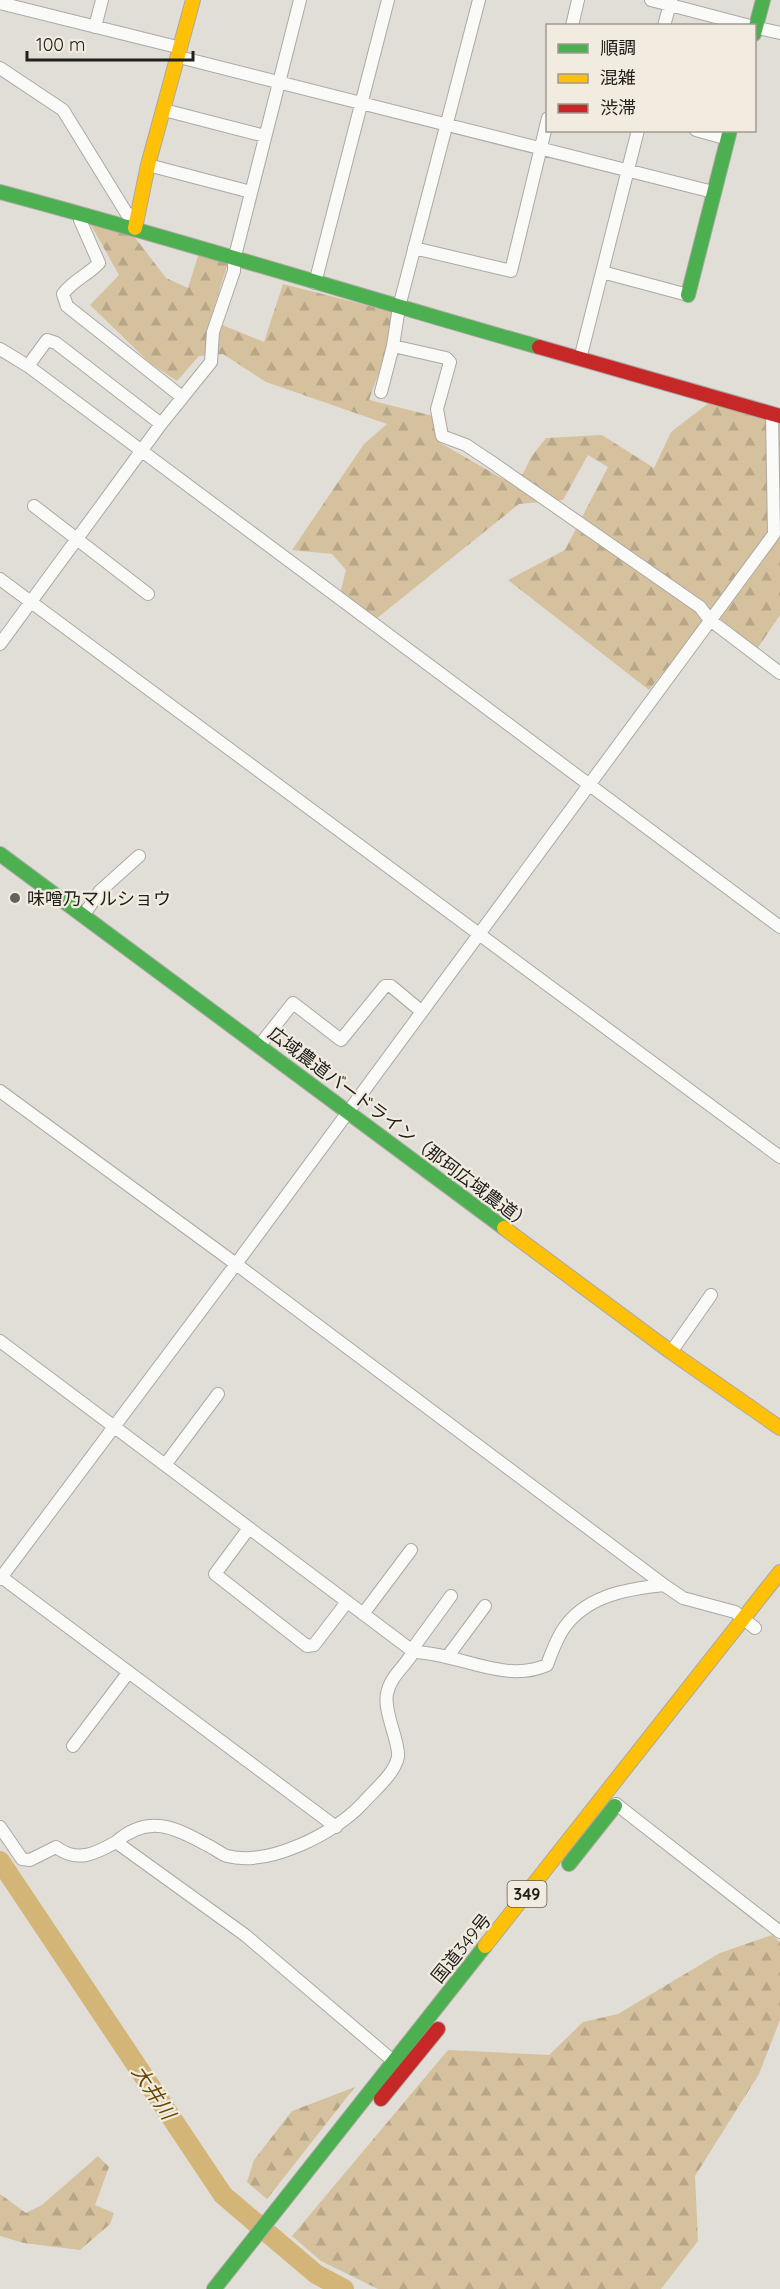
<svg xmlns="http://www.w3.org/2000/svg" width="780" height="2289" font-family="Quicksand,'Noto Sans JP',sans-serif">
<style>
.forest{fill:url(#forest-firs)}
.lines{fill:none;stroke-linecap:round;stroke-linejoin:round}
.river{stroke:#d4b578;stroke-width:20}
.street-casing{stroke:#aba9a3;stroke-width:14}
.fast-casing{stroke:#aba9a3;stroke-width:16}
.slow-casing{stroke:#aba9a3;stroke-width:16}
.jam-casing{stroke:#aba9a3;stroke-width:16}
.street{stroke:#fafaf9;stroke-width:12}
.fast{stroke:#4caf50;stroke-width:14}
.slow{stroke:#ffc107;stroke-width:14}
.jam{stroke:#c62828;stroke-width:14}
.poi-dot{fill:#65625d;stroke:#f2ece0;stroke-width:2}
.labels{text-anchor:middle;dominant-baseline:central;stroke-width:4.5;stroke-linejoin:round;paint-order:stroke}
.shield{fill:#f2ece0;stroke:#605d57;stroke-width:1.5}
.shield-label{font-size:16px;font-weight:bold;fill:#22201c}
.poi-label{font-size:18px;fill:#22201c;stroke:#f2ece0;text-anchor:start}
.street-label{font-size:18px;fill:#22201c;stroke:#f2ece0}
.water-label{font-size:20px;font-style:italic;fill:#664902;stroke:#f2ece0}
</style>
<defs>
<pattern id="forest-firs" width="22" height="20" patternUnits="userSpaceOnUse" patternTransform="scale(1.5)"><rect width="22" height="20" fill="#d5c19d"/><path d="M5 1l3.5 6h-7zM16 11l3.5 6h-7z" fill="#b7a687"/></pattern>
</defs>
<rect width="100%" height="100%" fill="#e1ded7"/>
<!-- forest -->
<path class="forest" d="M91,225L133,235L166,278L188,288L199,253L228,263L210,320L264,342L283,284L393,312L386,353L369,400L433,416L437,441L503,479L523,474L531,457L546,438L602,435L654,468L671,432L710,402L780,423V615L757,649L712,612L649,690L508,580L565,550L608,467L588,455L563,500L519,504L376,619L340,594L346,570L332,554L292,550L364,444L387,424L266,382L223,354L199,356L177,381L150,363L90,305L119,275Z
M772,1935L780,1942V2020L759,2074L695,2176L698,2241L661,2289H378L321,2261L292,2236L448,2050L549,2055L583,2022L618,2014L720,1953Z
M355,2087L267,2199L247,2182L254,2160L292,2111Z
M98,2156L109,2167L95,2205L114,2213L110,2224L80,2250L24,2243L0,2236V2194L26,2213L42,2205Z"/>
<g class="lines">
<!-- river -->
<path class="river" d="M0,1861L223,2195L316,2274L344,2289"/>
<defs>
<path id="street" d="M651,0L750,26
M0,3L181,48
M572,26L578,0
M664,26L671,0
M95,27L102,0
M754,27L780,33
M179,57L713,192
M0,68L63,110L127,214L138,215
M164,110L265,136
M696,130L728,139
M148,165L251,192
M81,216L80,220L99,263C88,275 73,280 63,294L67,306L182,397
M414,248L511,271L548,118
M602,272L688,295
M315,283L388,0
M393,346L446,358L450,362L437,409L442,436L466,445L493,463L700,607L710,620L780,673
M0,349L28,366L780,927
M580,359L638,130
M28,366L47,340L56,343L161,424
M381,392L393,346L399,307L479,0
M34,506L148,594
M0,579L780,1157
M0,644L161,424L211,362L213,332L234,271V260L300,0
M83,916L100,891L139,856
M259,1046L293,1003L341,1040L385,986H391L421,1011
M0,1091L236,1264L664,1585L683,1598L735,1612L755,1628
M0,1341L414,1652C458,1653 505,1684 547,1665C551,1654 556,1641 562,1631C584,1596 626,1589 664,1585
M671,1352L711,1295
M165,1465L218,1394
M249,1528L215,1574L307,1646L314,1645L347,1602
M0,1576L336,1827
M0,1579L239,1260L774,534L772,414
M363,1614L411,1550
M448,1656L485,1606
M73,1746L128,1673
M616,1804L780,1932
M0,1827L22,1859L30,1860L56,1847C77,1863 95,1854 116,1842
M392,2060L245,1935L116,1842C148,1814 175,1827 207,1845C214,1848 221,1854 227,1856C269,1867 335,1833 362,1804C374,1790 394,1775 398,1757C400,1743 383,1711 387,1694C391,1672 412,1663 416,1644L451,1596"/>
<path id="fast" d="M754,34L763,0
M0,192C181,240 359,296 539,347
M688,295L730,130
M0,854L504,1228
M569,1864L615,1806
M214,2289L485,1946"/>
<path id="slow" d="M135,228L148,165L193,0
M504,1228L671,1352L780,1428
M485,1946L780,1572"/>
<path id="jam" d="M539,347L780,416
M381,2099L438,2029"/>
</defs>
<!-- street casing -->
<use href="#street" class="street-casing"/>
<!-- fast casing -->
<use href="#fast" class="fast-casing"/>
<!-- slow casing -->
<use href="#slow" class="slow-casing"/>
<!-- jam casing -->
<use href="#jam" class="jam-casing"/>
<!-- street -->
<use href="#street" class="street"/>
<!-- fast -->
<use href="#fast" class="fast"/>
<!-- slow -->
<use href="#slow" class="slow"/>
<!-- jam -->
<use href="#jam" class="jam"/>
</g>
<!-- markers -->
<circle class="poi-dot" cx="15" cy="898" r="6"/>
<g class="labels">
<!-- shield labels -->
<rect class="shield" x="507.5" y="1881" width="39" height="26" rx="4.5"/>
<g class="shield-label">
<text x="527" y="1894">349</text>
</g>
<!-- poi labels -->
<g class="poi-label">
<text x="27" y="898">味噌乃マルショウ</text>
</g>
<!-- street labels -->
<g class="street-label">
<text transform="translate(400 1128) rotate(37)">広域農道バードライン（那珂広域農道）</text>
<text transform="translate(461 1948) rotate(-51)">国道349号</text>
</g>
<!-- water labels -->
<g class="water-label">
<text transform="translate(154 2092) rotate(56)">大井川</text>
</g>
</g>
<!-- legend -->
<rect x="546" y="24" width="210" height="108" fill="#f2ece0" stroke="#9f9a92" stroke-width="1.5"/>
<rect x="558" y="44" width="30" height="9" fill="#4caf50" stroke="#9f9a92" stroke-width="1.5"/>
<text x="600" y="54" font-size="18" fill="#22201c">順調</text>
<rect x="558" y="74" width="30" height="9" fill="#ffc107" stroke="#9f9a92" stroke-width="1.5"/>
<text x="600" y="84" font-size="18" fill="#22201c">混雑</text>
<rect x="558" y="104" width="30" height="9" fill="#c62828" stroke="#9f9a92" stroke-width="1.5"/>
<text x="600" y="114" font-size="18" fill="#22201c">渋滞</text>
<!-- scale -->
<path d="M27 51v9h166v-9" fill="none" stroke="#22201c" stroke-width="3"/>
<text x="36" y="51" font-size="18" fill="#22201c" stroke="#f2ece0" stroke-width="4.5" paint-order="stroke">100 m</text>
</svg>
